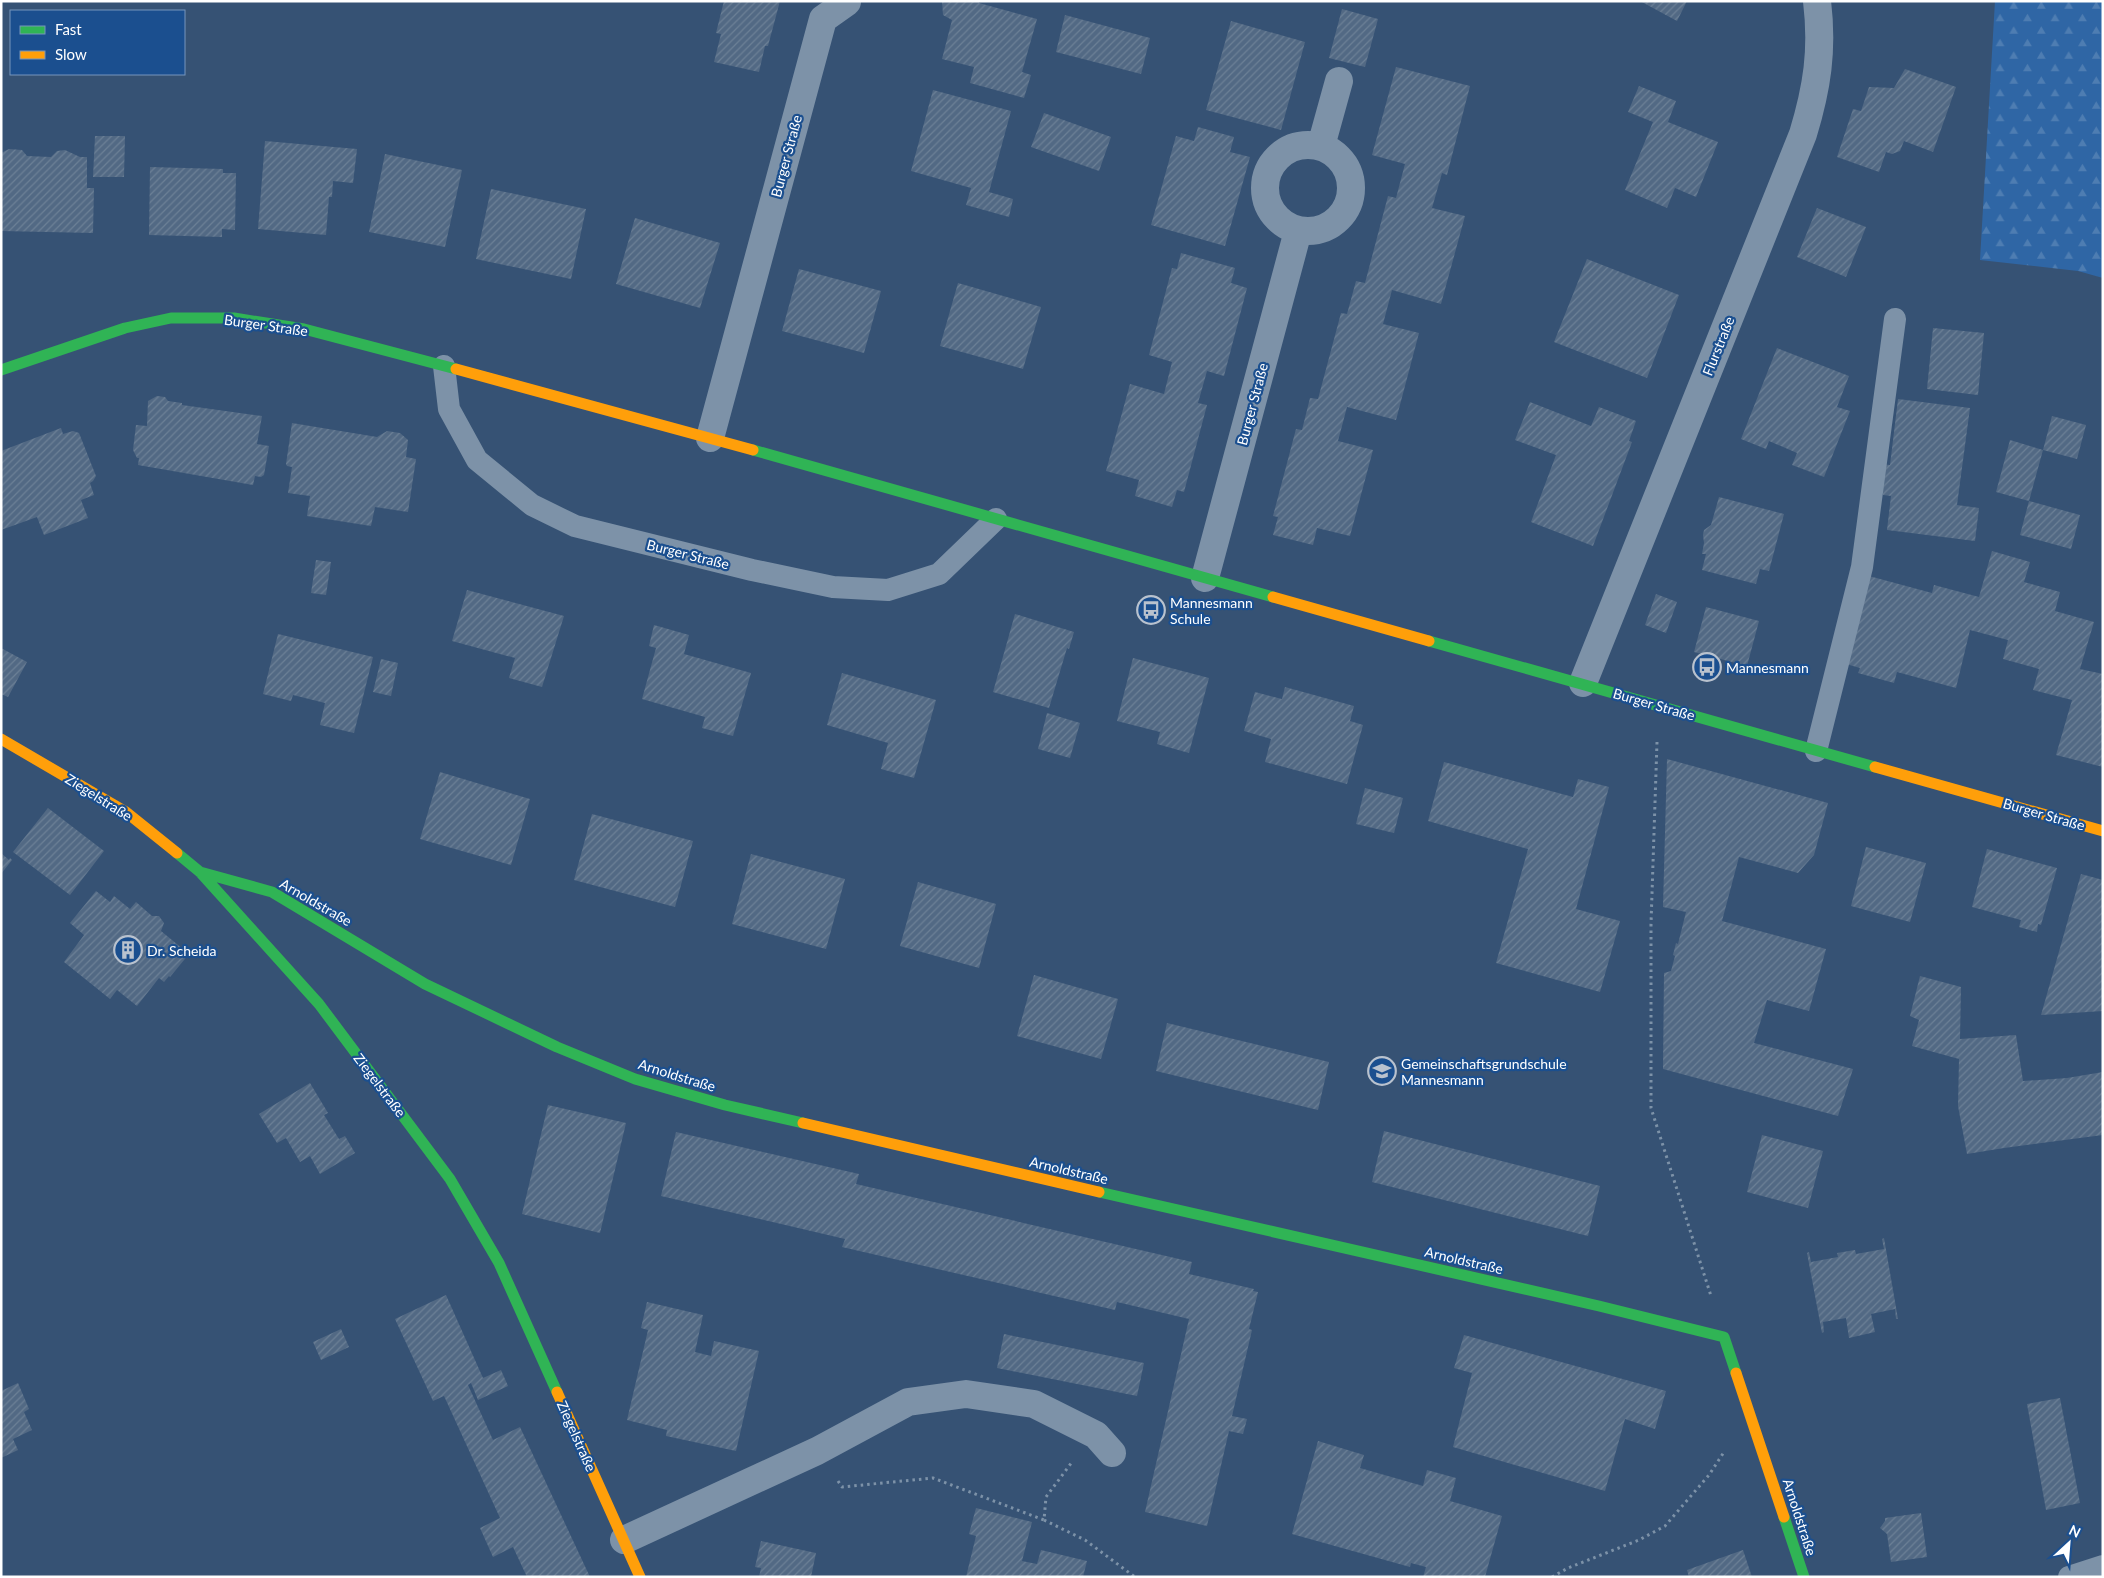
<svg xmlns="http://www.w3.org/2000/svg" width="2104" height="1578" font-family="Lato,sans-serif">
<style>
.forest{fill:url(#forest-firs)}
.building{fill:url(#building-hatch)}
.lines{fill:none;stroke-linecap:round;stroke-linejoin:round}
.path{stroke:#7d92a8;stroke-width:3;stroke-dasharray:2.5 4;stroke-linecap:butt}
.lane{stroke:#7d92a8;stroke-width:22}
.street{stroke:#7d92a8;stroke-width:28}
.fast{stroke:#30b455;stroke-width:11}
.slow{stroke:#ff9f0a;stroke-width:11}
.labels{text-anchor:middle;dominant-baseline:central;stroke-width:4.5;stroke-linejoin:round;paint-order:stroke}
.street-label{font-size:14px;fill:#fff;stroke:#1b4f8f}
.poi-label{font-size:14px;fill:#fff;stroke:#1b4f8f;text-anchor:start}
</style>
<defs>
<pattern id="forest-firs" width="22" height="20" patternUnits="userSpaceOnUse" patternTransform="scale(1.25)"><rect width="22" height="20" fill="#2f66a5"/><path d="M5 1l3.5 6h-7zM16 11l3.5 6h-7z" fill="#4e7db2"/></pattern>
<pattern id="building-hatch" width="6" height="6" patternUnits="userSpaceOnUse" patternTransform="scale(1.25)"><rect width="6" height="6" fill="#526984"/><path d="M-1 1l2-2M0 6l6-6M5 7l2-2" fill="none" stroke="#6c8096"/></pattern>
</defs>
<rect width="100%" height="100%" fill="#365274"/>
<!-- forest -->
<path class="forest" d="M1995,1H2103V278L2078,271L1980,260Z"/>
<!-- building -->
<path class="building" d="M724,1H780L768,46H765L759,72L714,62L721,34L716,33Z
M942,1H979V3L1037,19L1022,72L1031,75L1024,98L970,83L974,67L942,59L952,20L943,15Z
M1640,1H1687L1677,21Z
M1342,9L1378,19L1365,67L1329,58Z
M1065,15L1150,38L1141,74L1056,52Z
M1231,21L1305,42L1281,130L1206,110Z
M1396,67L1470,86L1447,175L1442,173L1432,208L1465,216L1441,304L1392,290L1383,324L1419,333L1396,420L1347,407L1338,441L1373,450L1350,536L1317,528L1313,545L1273,535L1278,517L1273,516L1296,429L1302,430L1310,398L1318,399L1341,313L1347,314L1356,281L1365,283L1388,196L1396,198L1405,164L1372,155Z
M1905,69L1956,87L1933,152L1904,141L1900,151L1892,154L1886,152L1879,172L1837,157L1853,109L1861,111L1869,87L1894,88Z
M1639,86L1676,101L1668,122L1718,142L1696,197L1675,188L1667,208L1625,190L1653,122L1628,112Z
M933,90L1011,111L989,192L1013,199L1009,217L966,205L971,188L911,171Z
M1044,113L1111,137L1099,171L1031,147Z
M1198,127L1234,137L1230,152L1250,157L1225,246L1151,225L1176,136L1194,141Z
M95,136H125L124,177H93Z
M265,141L357,149L353,183L333,181L332,197H329L326,235L258,229Z
M9,149L22,150L27,156L51,157L57,151L65,150L80,157H87V188H94L93,233L1,231V153Z
M385,154L462,170L445,247L369,232Z
M150,167L223,169V173H236L235,230L222,229V237L149,235Z
M491,189L586,209L571,279L476,259Z
M1817,208L1866,227L1846,277L1797,257Z
M635,218L720,243L700,308L616,284Z
M1181,253L1235,268L1231,283L1247,288L1224,376L1207,371L1198,403L1207,405L1184,492L1177,490L1172,507L1135,496L1139,480L1106,471L1130,384L1164,394L1172,362L1149,355L1172,268L1177,269Z
M1587,259L1679,295L1647,378L1554,342Z
M799,269L881,291L864,353L782,331Z
M958,283L1041,307L1023,369L940,346Z
M1933,328L1984,333L1978,395L1927,389Z
M1777,348L1849,376L1837,407L1850,411L1824,477L1792,465L1797,453L1769,441L1766,449L1741,439Z
M157,396L165,397L168,401L182,403V405L262,416L257,444L269,446L264,475L261,477L255,476L253,485L138,465L139,458H137L133,450L136,425L147,426L148,401Z
M1898,399L1970,408L1957,505L1979,508L1975,541L1887,530L1891,496L1883,495L1881,464L1890,465Z
M1530,402L1591,426L1599,407L1636,421L1629,441L1632,442L1593,546L1531,522L1556,455L1515,440Z
M2052,416L2086,425L2077,459L2043,450Z
M292,423L377,437L387,431L400,433L408,440L406,457L416,459L408,512L375,507L371,526L307,516L310,496L288,493L292,467L287,466L286,464Z
M61,428L63,434L73,431L79,433L96,476L93,481L90,483L94,495L81,500L88,518L44,535L37,517L1,530V451Z
M2010,440L2043,450L2029,501L1996,492Z
M1719,497L1784,514L1769,571L1760,569L1756,584L1702,570L1706,554H1702L1704,543L1703,535L1704,530L1711,525Z
M2029,501L2080,515L2071,549L2020,535Z
M1992,551L2030,562L2024,582L2060,592L2055,611L2094,622L2080,669L2103,674V767L2056,755L2072,700L2033,690L2039,669L2003,659L2008,640L1970,630L1956,688L1897,672L1894,683L1858,673L1860,668L1846,664L1869,576L1932,593L1934,585L1979,597Z
M316,560L331,562L326,595L311,593Z
M467,590L564,616L542,687L509,678L515,658L452,641Z
M1656,594L1677,602L1666,633L1645,625Z
M1706,607L1759,621L1747,666L1694,652Z
M1015,614L1074,632L1069,649L1067,648L1049,708L993,692Z
M654,625L689,635L684,654L751,673L733,736L702,728L705,717L642,699L656,648L649,646Z
M278,634L373,657L354,733L320,725L325,703L293,695L291,701L263,694Z
M1,648L27,662L8,697L1,694Z
M1133,658L1209,678L1189,753L1157,744L1160,732L1117,721Z
M381,659L398,663L391,696L373,692Z
M842,673L936,700L914,778L881,769L888,743L827,725Z
M1285,687L1354,706L1350,721L1363,725L1347,784L1265,762L1271,739L1244,731L1255,692L1282,699Z
M1047,713L1080,723L1070,758L1038,749Z
M1667,759L1828,803L1814,855L1798,873L1739,857L1722,921L1826,949L1809,1011L1767,1000L1754,1043L1853,1069L1838,1116L1663,1069L1664,973L1671,971L1675,956L1673,955L1676,943L1678,944L1686,912L1663,907Z
M1444,762L1573,797L1578,779L1609,787L1576,909L1620,921L1600,992L1496,963L1528,849L1428,821Z
M440,772L530,799L511,865L420,839Z
M1365,788L1403,798L1394,833L1356,824Z
M48,808L104,851L70,895L13,852Z
M592,814L693,841L675,907L574,880Z
M1866,847L1926,863L1910,922L1851,906Z
M1987,849L2057,868L2041,925L2038,924L2037,932L2019,927L2021,920L1972,907Z
M1,853L9,860L10,858L12,860L1,874Z
M751,854L845,879L826,949L732,924Z
M2081,874L2103,880V1011L2041,1015Z
M918,882L996,904L979,968L900,946Z
M96,891L110,902L114,896L130,909L136,902L152,916H159L164,923L161,931L189,954L170,977L169,976L164,982L159,978L137,1006L117,990L110,999L64,962L84,935L70,923Z
M1034,975L1118,999L1101,1059L1017,1036Z
M1920,976L1961,987L1960,1039L2016,1035L2023,1081L2067,1078L2103,1072V1135L2004,1148L1967,1154L1958,1106L1959,1059L1912,1046L1919,1020L1910,1016Z
M1167,1023L1329,1062L1318,1110L1156,1071Z
M310,1083L328,1113L324,1115L339,1139L345,1136L355,1153L320,1174L310,1156L300,1162L286,1138L277,1143L259,1114Z
M548,1105L626,1123L600,1233L522,1214Z
M1384,1131L1600,1186L1588,1236L1372,1182Z
M676,1132L859,1174L856,1184L1192,1262L1189,1274L1254,1289L1253,1291L1258,1292L1249,1329L1252,1330L1232,1416L1247,1419L1243,1434L1229,1431L1207,1526L1145,1512L1189,1319L1117,1302L1115,1310L842,1247L845,1239L661,1196Z
M1762,1135L1823,1151L1808,1208L1747,1192Z
M1884,1238L1898,1319H1896L1895,1309L1871,1314L1875,1332L1849,1338L1846,1318L1823,1322L1824,1332L1822,1333L1807,1253L1809,1252L1811,1262L1838,1257L1837,1253L1855,1250L1856,1254L1884,1249L1882,1239Z
M446,1295L483,1378L501,1370L508,1386L478,1400L471,1383L468,1385L493,1440L520,1427L590,1577H527L513,1547L493,1557L480,1528L500,1518L444,1396L433,1401L395,1319Z
M647,1302L703,1315L695,1352L711,1356L714,1341L759,1351L736,1451L666,1436L667,1430L627,1420L648,1330L641,1328Z
M341,1329L349,1347L321,1360L313,1342Z
M1004,1334L1144,1363L1137,1396L997,1368Z
M1464,1335L1666,1391L1655,1429L1625,1419L1605,1491L1453,1447L1472,1373L1454,1368Z
M18,1383L29,1409L24,1412L32,1430L13,1439L18,1450L1,1458V1391Z
M2060,1398L2080,1503L2046,1510L2027,1404Z
M1318,1441L1364,1455L1360,1468L1423,1486L1427,1470L1456,1478L1450,1501L1502,1516L1485,1577H1423L1426,1567L1411,1563L1410,1567L1292,1534Z
M976,1508L1032,1522L1022,1561L1037,1564L1041,1550L1087,1561L1083,1577H966L976,1536L969,1534Z
M1921,1513L1927,1557L1891,1562L1887,1534L1880,1528L1885,1521V1518Z
M761,1541L816,1553L811,1577H759L761,1568L755,1567Z
M1743,1550L1752,1577H1689L1687,1570Z"/>
<g class="lines">
<!-- path -->
<path class="path" d="M1657,742L1651,924V1108L1711,1296
M838,1481L842,1487L933,1478L1044,1520L1046,1497L1072,1462
M1044,1520L1085,1540L1135,1577
M1552,1577L1568,1568L1639,1540L1665,1526L1709,1475L1724,1452"/>
<!-- lane -->
<path class="lane" d="M444,366L449,409L477,460L532,505L575,526L752,570L833,587L888,590L939,574L996,519
M1816,751L1862,567L1895,319
M2069,1577L2103,1566"/>
<!-- street -->
<path class="street" d="M1265 188a43 43 0 1 1 86 0a43 43 0 1 1-86 0Z
M1321,146L1339,81
M710,438L823,19L847,2
M1205,578L1298,231
M1583,683L1803,134C1817,88 1823,50 1817,1
M624,1540L817,1451L908,1402L966,1394L1034,1404L1096,1435L1112,1453"/>
<!-- fast -->
<path class="fast" d="M1,370L125,328L171,318H234L304,329L456,369
M753,450L1273,597
M1429,641L1875,767
M177,853L200,872L319,1004L450,1179L499,1263L557,1392
M200,872L272,892L425,984L557,1047L635,1079L725,1105L803,1123
M1099,1192L1599,1306L1724,1337L1736,1373
M1784,1517L1804,1577"/>
<!-- slow -->
<path class="slow" d="M456,369L753,450
M1273,597L1429,641
M1,739L126,812L177,853
M1875,767L2103,831
M803,1123L1099,1192
M1736,1373L1784,1517
M557,1392L640,1577"/>
</g>
<!-- icons -->
<defs>
<symbol id="bus-ring" viewBox="-11 -11 22 22"><circle r="9.5" fill="#1b4f8f" stroke="#b9c2ce" stroke-width="1.5"/><path d="M-5-6H5V4H4V6H2V4H-2V6H-4V4H-5ZM-3.5-4V0h7V-4ZM-3.5 1.2v1.5H-2V1.2ZM2 1.2v1.5H3.5V1.2Z" fill="#b9c2ce"/></symbol>
<symbol id="building-ring" viewBox="-11 -11 22 22"><circle r="9.5" fill="#1b4f8f" stroke="#b9c2ce" stroke-width="1.5"/><path d="M-4-6H4V6H1V3H-1V6H-4ZM-2.5-4.3h1.7v1.8h-1.7ZM.8-4.3h1.7v1.8H.8ZM-2.5-1h1.7V.8h-1.7ZM.8-1h1.7V.8H.8Z" fill="#b9c2ce"/></symbol>
<symbol id="school-ring" viewBox="-11 -11 22 22"><circle r="9.5" fill="#1b4f8f" stroke="#b9c2ce" stroke-width="1.5"/><path d="M0-5L7-2L0 1L-7-2ZM-4 1L0 2.5L4 1V4Q0 6-4 4Z" fill="#b9c2ce"/></symbol>
</defs>
<g fill-rule="evenodd">
<use href="#bus-ring" x="1135" y="594" width="32" height="32"/>
<use href="#bus-ring" x="1691" y="651" width="32" height="32"/>
<use href="#building-ring" x="112" y="934" width="32" height="32"/>
<use href="#school-ring" x="1366" y="1055" width="32" height="32"/>
</g>
<g class="labels">
<!-- street labels -->
<g class="street-label">
<text transform="translate(786 156) rotate(-75)">Burger Straße</text>
<text transform="translate(266 325) rotate(8)">Burger Straße</text>
<text transform="translate(1718 346) rotate(-68)">Flurstraße</text>
<text transform="translate(1252 404) rotate(-75)">Burger Straße</text>
<text transform="translate(688 554) rotate(14)">Burger Straße</text>
<text transform="translate(1654 704) rotate(16)">Burger Straße</text>
<text transform="translate(99 797) rotate(32)">Ziegelstraße</text>
<text transform="translate(2044 814) rotate(16)">Burger Straße</text>
<text transform="translate(316 902) rotate(30)">Arnoldstraße</text>
<text transform="translate(677 1075) rotate(17)">Arnoldstraße</text>
<text transform="translate(380 1085) rotate(53)">Ziegelstraße</text>
<text transform="translate(1069 1170) rotate(13)">Arnoldstraße</text>
<text transform="translate(1464 1260) rotate(13)">Arnoldstraße</text>
<text transform="translate(577 1436) rotate(66)">Ziegelstraße</text>
<text transform="translate(1800 1517) rotate(72)">Arnoldstraße</text>
</g>
<!-- poi labels -->
<g class="poi-label">
<text x="1170" y="602">Mannesmann<tspan x="1170" dy="16">Schule</tspan></text>
<text x="1726" y="667">Mannesmann</text>
<text x="147" y="950">Dr. Scheida</text>
<text x="1401" y="1063">Gemeinschaftsgrundschule<tspan x="1401" dy="16">Mannesmann</tspan></text>
</g>
</g>
<!-- border -->
<rect width="2104" height="1578" fill="none" stroke="#ffffff" stroke-width="5"/>
<!-- legend -->
<rect x="10" y="10" width="175" height="65" fill="#1b4f8f" stroke="#7695bc"/>
<rect x="20" y="26" width="25" height="8" fill="#30b455" stroke="#7695bc"/>
<text x="55" y="35" font-size="15" fill="#ffffff">Fast</text>
<rect x="20" y="51" width="25" height="8" fill="#ff9f0a" stroke="#7695bc"/>
<text x="55" y="60" font-size="15" fill="#ffffff">Slow</text>
<!-- north arrow -->
<g transform="translate(2069 1543) rotate(26)" stroke="#1b4f8f" stroke-width="4" paint-order="stroke">
<path d="M0-4L9 19L0 12L-9 19Z" fill="#ffffff"/>
<text y="-8" font-size="14" font-weight="bold" text-anchor="middle" fill="#ffffff">N</text>
</g>
</svg>
